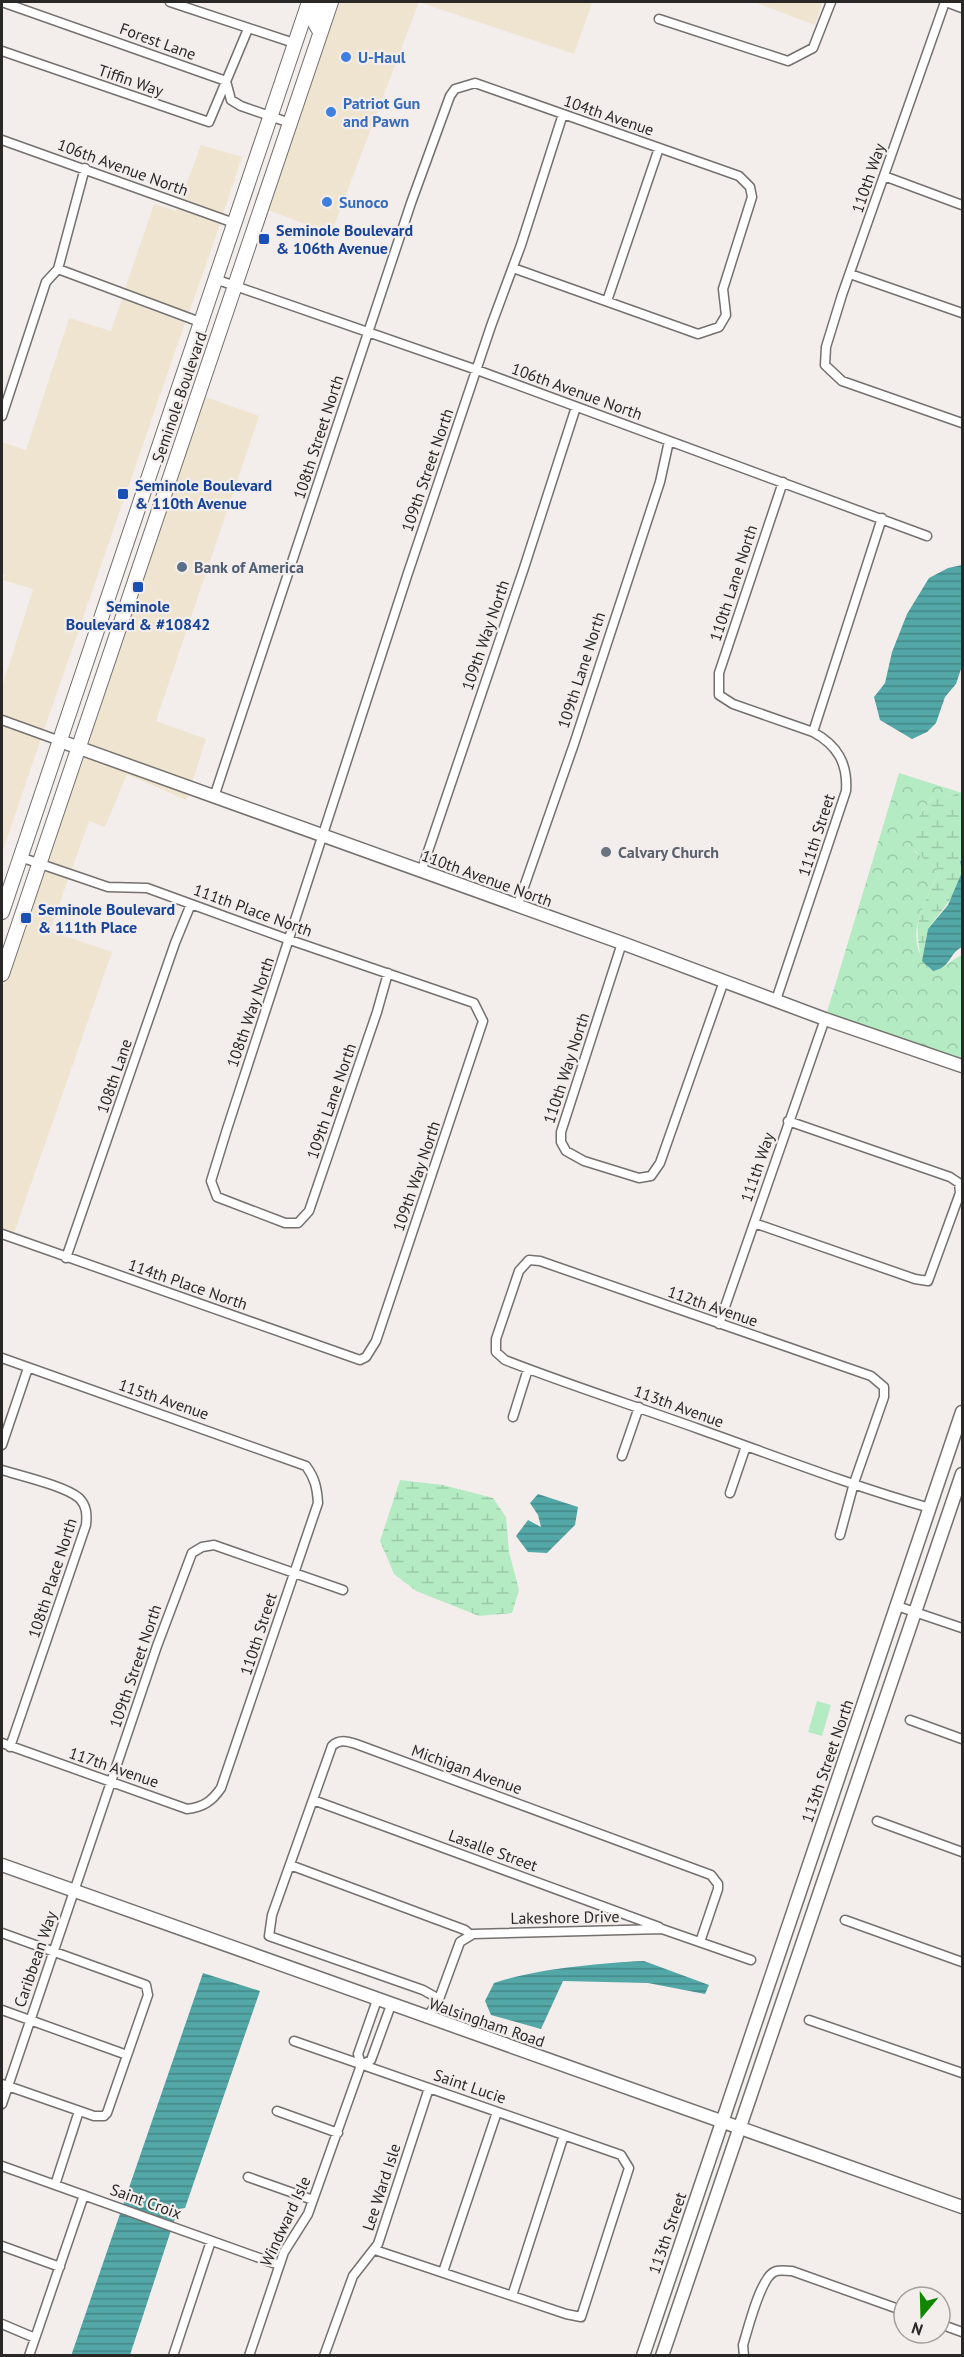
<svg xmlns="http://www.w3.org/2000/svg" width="964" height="2357" font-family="'PT Sans',sans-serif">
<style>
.commercial{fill:#eee4cf}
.wetland{fill:url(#wetland-marsh)}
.park{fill:url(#park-crowns)}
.pitch{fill:#b4ebc3}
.water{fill:url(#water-rules)}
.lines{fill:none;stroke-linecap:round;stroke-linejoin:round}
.street-casing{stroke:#74706e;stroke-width:11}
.secondary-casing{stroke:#74706e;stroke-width:15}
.primary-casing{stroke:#74706e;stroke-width:16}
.street{stroke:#fff;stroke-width:8}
.secondary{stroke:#fff;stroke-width:12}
.primary{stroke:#fff;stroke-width:14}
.shop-dot{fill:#3f7fe0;stroke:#f3eeec;stroke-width:2}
.transit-dot{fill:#1a4fb4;stroke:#f3eeec;stroke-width:2}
.service-dot{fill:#5c6f8a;stroke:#f3eeec;stroke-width:2}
.worship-dot{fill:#6b7280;stroke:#f3eeec;stroke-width:2}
.labels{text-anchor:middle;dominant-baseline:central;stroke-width:4.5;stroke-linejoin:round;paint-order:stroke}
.street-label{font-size:16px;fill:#2a2827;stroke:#f3eeec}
.shop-label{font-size:16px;font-weight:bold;fill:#366cbe;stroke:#f3eeec;text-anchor:start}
.transit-label{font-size:16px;font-weight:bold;fill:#164399;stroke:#f3eeec;text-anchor:start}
.service-label{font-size:16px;font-weight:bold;fill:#4e5e75;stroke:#f3eeec;text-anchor:start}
.worship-label{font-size:16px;font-weight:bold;fill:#5b616d;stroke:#f3eeec;text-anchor:start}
</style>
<defs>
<pattern id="wetland-marsh" width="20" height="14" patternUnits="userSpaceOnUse" patternTransform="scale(1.5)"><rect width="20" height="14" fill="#b4ebc3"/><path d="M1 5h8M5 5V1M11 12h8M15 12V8" fill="none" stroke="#9bcaa8"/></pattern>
<pattern id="park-crowns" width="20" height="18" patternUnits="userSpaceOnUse" patternTransform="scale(1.5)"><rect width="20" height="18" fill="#b4ebc3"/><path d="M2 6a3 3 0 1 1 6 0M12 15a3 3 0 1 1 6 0" fill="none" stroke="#9bcaa8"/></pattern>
<pattern id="water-rules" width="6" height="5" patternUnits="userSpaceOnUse" patternTransform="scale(1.5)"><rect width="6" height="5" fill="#54a7a7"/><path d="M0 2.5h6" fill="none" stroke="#468888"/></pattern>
</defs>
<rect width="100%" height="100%" fill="#f3eeec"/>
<!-- commercial -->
<path class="commercial" d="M336,2H592L574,54L419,2L331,234L268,210Z
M754,2H822L815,25Z
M201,145L242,157L223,214L181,198Z
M154,204L176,211L178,208L220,224L189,313L125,289Z
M122,299L185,323L44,730L2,714V687L33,589L3,580L5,575L2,574V442L26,450L69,318L111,331Z
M203,396L259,416L156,721L206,739L192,783L84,744Z
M2,725L41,739L2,853Z
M80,754L189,793L186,800L127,774L105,827L89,821L72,869L45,860Z
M41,869L68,879L50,931L112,952L14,1233L2,1228V988Z"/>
<!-- wetland -->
<path class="wetland" d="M959,792L962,793V861L960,862L962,872L952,897L928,929L922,961C911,916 923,909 940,870C933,865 923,859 917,853C902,838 922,809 933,798H947Z
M400,1480L443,1485L493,1498L506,1517L509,1552L519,1590L512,1613L479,1616L416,1591L394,1574L380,1541Z"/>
<!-- park -->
<path class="park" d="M899,773L959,792L947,798H933C919,812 908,832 915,852L940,870C925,904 899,940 933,971C945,969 951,959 962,955V1061L827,1012Z"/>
<!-- pitch -->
<path class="pitch" d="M817,1701L831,1705L822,1736L808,1732Z"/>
<!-- water -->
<path class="water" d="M962,565V666L956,684L945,697L936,723L927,732L912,739L880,720L874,697L885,683L892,652L907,614L929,578L948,568Z
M960,861H962V947C949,953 951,968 933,971L922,961L928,929L948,905L962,872Z
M538,1494L578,1507L575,1525L547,1553L528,1552L516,1536L528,1520L541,1527L538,1515L530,1503Z
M644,1961L709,1985L705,1994L648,1983L563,1981L541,2029L491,2015L485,2001L494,1983C535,1969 600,1963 644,1961Z
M203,1973L260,1991L185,2208L178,2209L130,2355L71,2356Z"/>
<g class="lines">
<defs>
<path id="street" d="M2,2L226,81
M170,2L294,43
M945,2L842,295L826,347L825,365L842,381L962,423
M946,2L962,8
M659,19L788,61L813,48L831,2
M2,51L209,122L248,29
M226,81L231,100L241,106L290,123
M2,140L234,223
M884,176L962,205
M58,269L200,322
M850,274L962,313
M215,279L477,370L927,536
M607,301L659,148
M2,416L46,282L58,269L85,168
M2,720L60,741
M813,732L882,518
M214,797L411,203L450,96L455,89L475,83L739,176L750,187L752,197L723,289L726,315L719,327L698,334L513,268
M421,872L524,568L576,407
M517,907L574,744L660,482L669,441
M622,943L561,1132V1142L566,1151L584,1161L639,1178L651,1176L660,1163L724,981
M388,973L377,1012L309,1211L298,1223H285L217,1197L211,1181L227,1129L407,576L491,326L521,245L563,114
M776,1000L846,791C848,763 837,745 813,732L733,704L719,695V673L783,482
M754,1223L915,1279L928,1281L960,1193L959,1183L950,1177L788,1121
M2,1234L360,1360L366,1357L376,1341L483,1021L474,1003L290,940L147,888L108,887L20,857
M66,1258L175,943L191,904
M719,1324L825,1019
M2,1358L306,1466C315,1478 317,1488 318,1503L221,1788C212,1801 204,1807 187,1809L2,1743
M513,1417L528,1369
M2,1445L28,1368
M622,1456L639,1407
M2,1470C21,1476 65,1486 79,1498C87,1506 87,1515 86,1525L10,1747
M730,1493L746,1446
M840,1535L854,1483L884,1397V1387L871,1376L540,1261L529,1260L519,1271L496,1339V1352L505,1360C569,1385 635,1406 699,1429C775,1456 852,1486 930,1508
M897,1606L962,1628
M910,1720L962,1739
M313,1800L659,1927
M877,1821L962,1852
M290,1865L465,1930L471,1935
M845,1920L962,1962
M2,1933L146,1985L148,1995L107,2113L104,2116H94L2,2084
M439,1999L423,1990L269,1936L272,1915L332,1746C339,1739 347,1741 356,1744L711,1875L718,1884V1889L700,1942
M2,2010L127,2055
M427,2018L439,1999L460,1942L473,1934L662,1929L751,1960
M809,2020L962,2073
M294,2041L621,2155L629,2168L581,2317L566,2314L375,2250
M361,2065L371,2060L391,2005
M361,2065L358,2054L377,2000
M2,2104L157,1646L192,1553L202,1547L214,1545L343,1590
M277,2111L338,2133
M2,2166L279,2265
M248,2177L313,2200
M55,2185L79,2111
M2,2246L60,2267
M443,2272L497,2112
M512,2296L564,2135
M2,2324L35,2338
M940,2324L962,2332
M29,2356L84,2195
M173,2356L211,2241
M249,2356L284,2252L308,2214L361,2065
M324,2356L353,2276L378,2244L429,2088
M744,2356L743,2345C748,2329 760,2279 774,2272C779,2269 786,2271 792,2271L904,2311"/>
<path id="secondary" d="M60,741L622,943L825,1019L962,1066
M2,1865L962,2207
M643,2356L962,1412
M662,2356L962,1474"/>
<path id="primary" d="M319,2C315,15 310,20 321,32
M2,912L309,2
M2,974L331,2"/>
</defs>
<!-- street casing -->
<use href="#street" class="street-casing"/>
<!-- secondary casing -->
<use href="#secondary" class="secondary-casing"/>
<!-- primary casing -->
<use href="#primary" class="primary-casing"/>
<!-- street -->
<use href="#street" class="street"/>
<!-- secondary -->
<use href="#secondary" class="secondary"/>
<!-- primary -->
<use href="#primary" class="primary"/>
</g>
<!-- markers -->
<g class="shop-dot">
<circle cx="346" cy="57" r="6"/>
<circle cx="331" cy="112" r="6"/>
<circle cx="327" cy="202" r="6"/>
</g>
<g class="transit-dot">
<rect x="258" y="233" width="12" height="12" rx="3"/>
<rect x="117" y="488" width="12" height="12" rx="3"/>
<rect x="132" y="581" width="12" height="12" rx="3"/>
<rect x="20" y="912" width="12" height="12" rx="3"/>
</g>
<circle class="service-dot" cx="182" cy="567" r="6"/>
<circle class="worship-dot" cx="606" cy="852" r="6"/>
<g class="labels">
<!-- street labels -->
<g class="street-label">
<text transform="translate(158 41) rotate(20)">Forest Lane</text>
<text transform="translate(131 80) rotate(19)">Tiffin Way</text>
<text transform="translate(609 115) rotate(19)">104th Avenue</text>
<text transform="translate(123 167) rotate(20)">106th Avenue North</text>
<text transform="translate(868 178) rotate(-71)">110th Way</text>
<text transform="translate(577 391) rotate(20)">106th Avenue North</text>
<text transform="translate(179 397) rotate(-71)">Seminole Boulevard</text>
<text transform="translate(318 437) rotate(-72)">108th Street North</text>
<text transform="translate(427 470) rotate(-71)">109th Street North</text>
<text transform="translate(733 583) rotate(-72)">110th Lane North</text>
<text transform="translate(485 635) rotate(-71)">109th Way North</text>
<text transform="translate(581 670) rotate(-72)">109th Lane North</text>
<text transform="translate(816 835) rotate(-72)">111th Street</text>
<text transform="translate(487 878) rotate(20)">110th Avenue North</text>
<text transform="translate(253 910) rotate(20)">111th Place North</text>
<text transform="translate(250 1012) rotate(-71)">108th Way North</text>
<text transform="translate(566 1068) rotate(-72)">110th Way North</text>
<text transform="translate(114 1076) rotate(-71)">108th Lane</text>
<text transform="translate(331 1101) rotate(-71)">109th Lane North</text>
<text transform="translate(757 1167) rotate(-71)">111th Way</text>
<text transform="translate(416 1176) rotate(-71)">109th Way North</text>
<text transform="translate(188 1284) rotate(19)">114th Place North</text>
<text transform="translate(713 1306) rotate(19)">112th Avenue</text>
<text transform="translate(164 1399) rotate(19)">115th Avenue</text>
<text transform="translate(679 1406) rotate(20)">113th Avenue</text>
<text transform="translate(52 1578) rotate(-72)">108th Place North</text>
<text transform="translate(258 1634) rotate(-72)">110th Street</text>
<text transform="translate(135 1666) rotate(-71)">109th Street North</text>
<text transform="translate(827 1761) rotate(-71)">113th Street North</text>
<text transform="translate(114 1767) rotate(19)">117th Avenue</text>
<text transform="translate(467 1769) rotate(20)">Michigan Avenue</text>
<text transform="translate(493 1850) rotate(20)">Lasalle Street</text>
<text transform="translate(565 1917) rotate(-1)">Lakeshore Drive</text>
<text transform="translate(35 1959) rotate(-71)">Caribbean Way</text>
<text transform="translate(487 2022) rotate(19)">Walsingham Road</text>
<text transform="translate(470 2086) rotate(19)">Saint Lucie</text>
<text transform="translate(381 2187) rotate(-72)">Lee Ward Isle</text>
<text transform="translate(146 2201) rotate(20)">Saint Croix</text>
<text transform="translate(285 2221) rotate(-65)">Windward Isle</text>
<text transform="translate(667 2233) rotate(-71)">113th Street</text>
</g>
<!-- shop labels -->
<g class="shop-label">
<text x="358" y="57">U-Haul</text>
<text x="343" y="103">Patriot Gun<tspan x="343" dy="18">and Pawn</tspan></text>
<text x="339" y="202">Sunoco</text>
</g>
<!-- transit labels -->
<g class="transit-label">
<text x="276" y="230">Seminole Boulevard<tspan x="276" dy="18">&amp; 106th Avenue</tspan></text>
<text x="135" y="485">Seminole Boulevard<tspan x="135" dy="18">&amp; 110th Avenue</tspan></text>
<text x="138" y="606" text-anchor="middle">Seminole<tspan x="138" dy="18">Boulevard &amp; #10842</tspan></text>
<text x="38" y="909">Seminole Boulevard<tspan x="38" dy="18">&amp; 111th Place</tspan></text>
</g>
<!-- service labels -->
<g class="service-label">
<text x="194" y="567">Bank of America</text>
</g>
<!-- worship labels -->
<g class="worship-label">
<text x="618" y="852">Calvary Church</text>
</g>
</g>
<!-- border -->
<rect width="964" height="2357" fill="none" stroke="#2a2827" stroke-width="6"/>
<!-- north arrow -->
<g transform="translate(922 2315) rotate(199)"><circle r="28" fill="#f3eeec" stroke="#a39f9d" stroke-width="1.5"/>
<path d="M0-4.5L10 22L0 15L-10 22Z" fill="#118602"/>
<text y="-9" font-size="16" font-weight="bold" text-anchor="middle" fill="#2a2827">N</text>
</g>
</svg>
